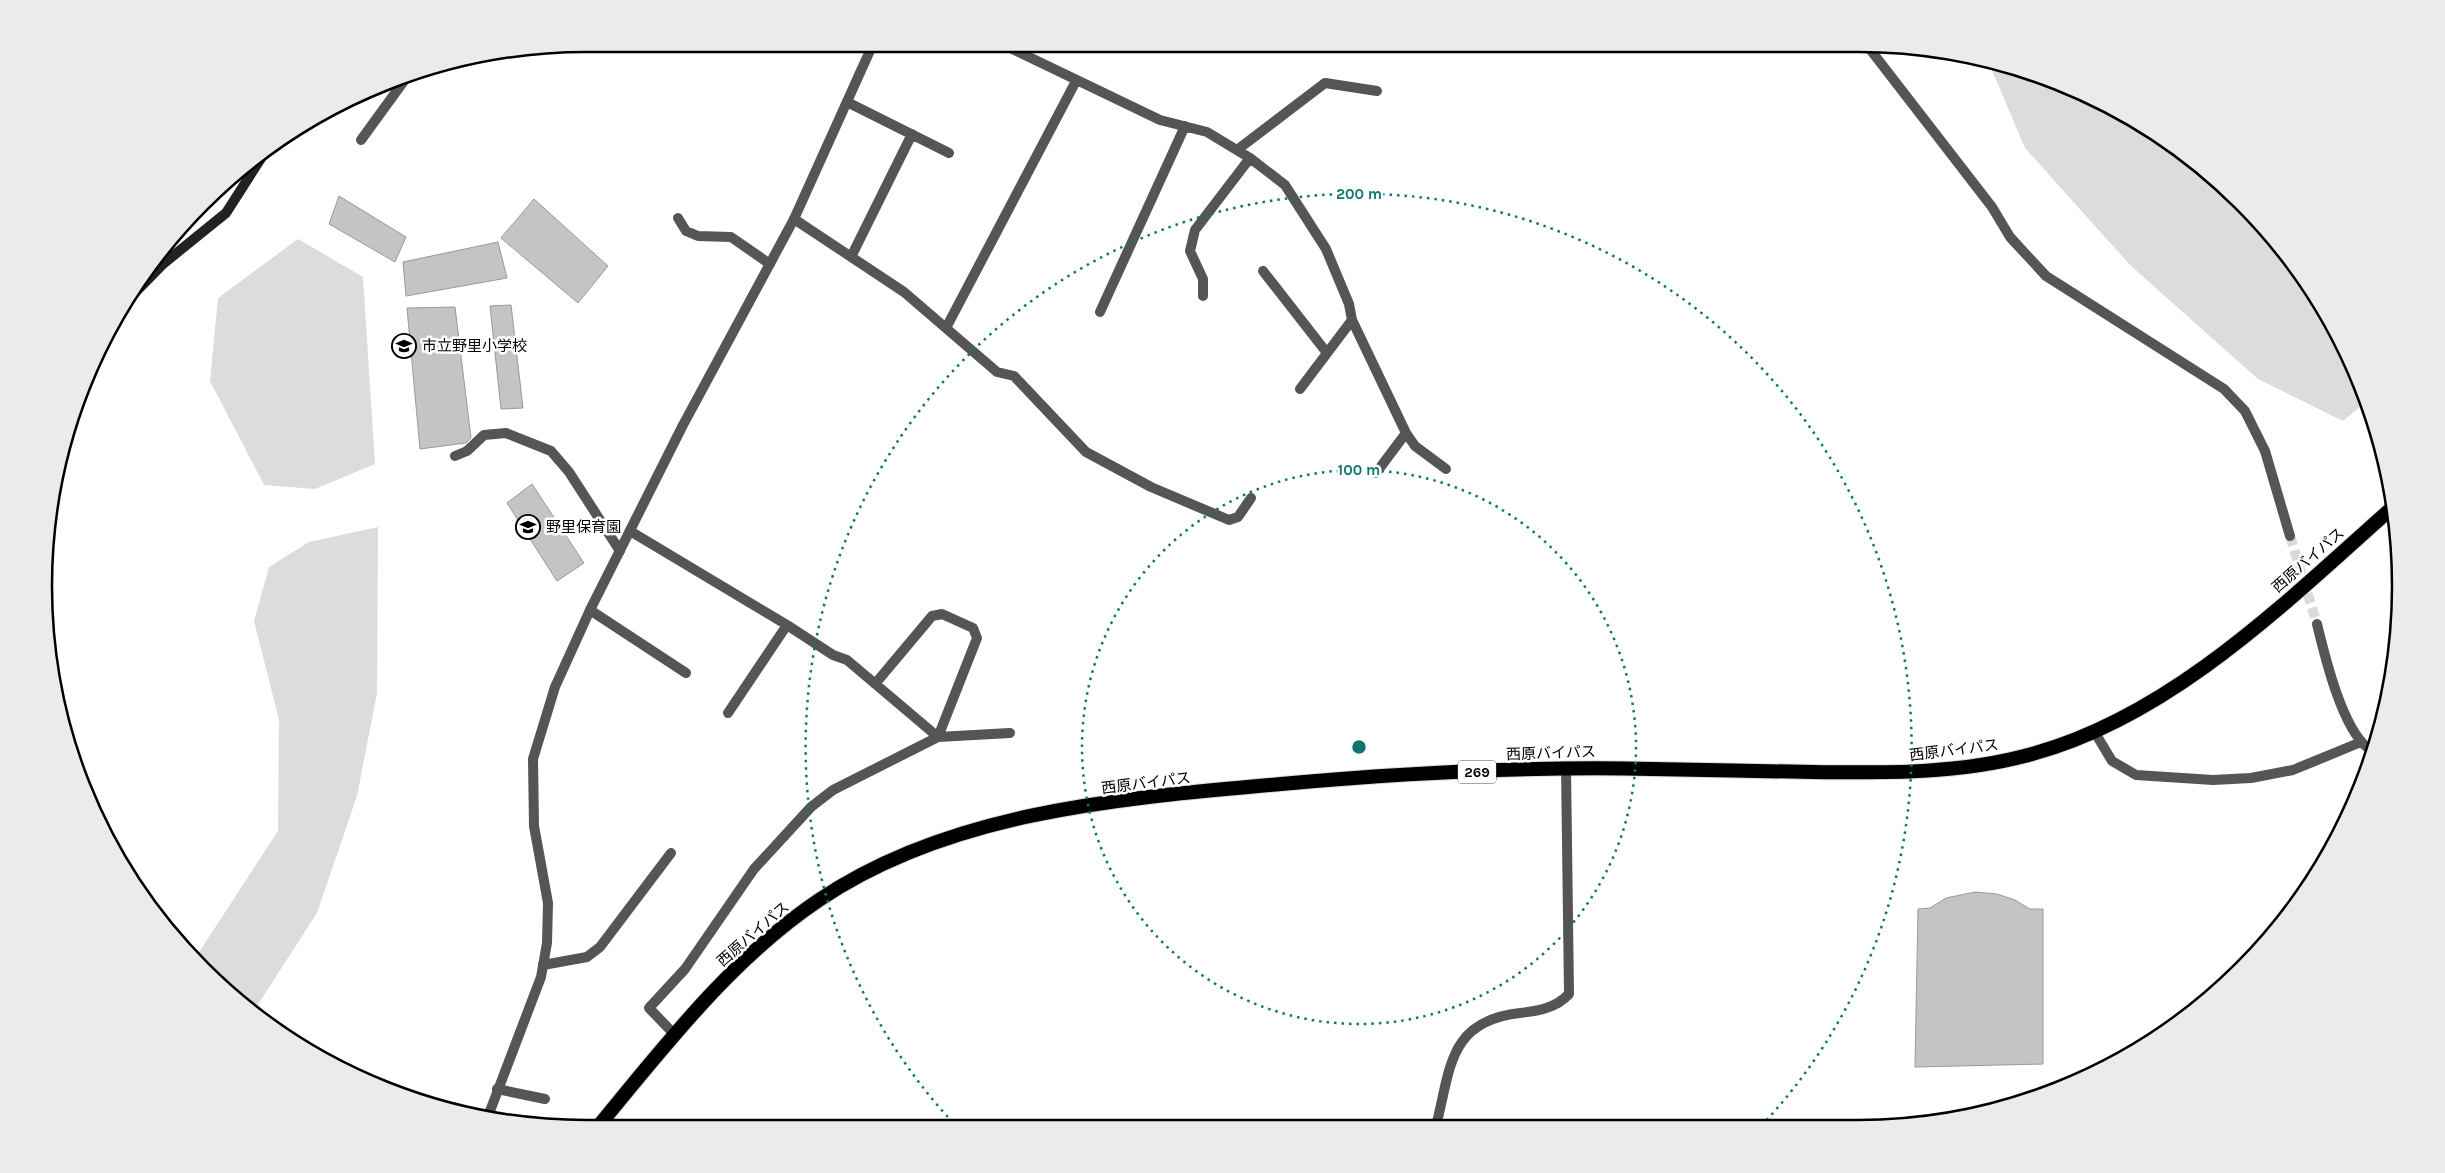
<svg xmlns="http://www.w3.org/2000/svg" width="2445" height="1173" font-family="Karla,'Noto Sans JP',sans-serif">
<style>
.green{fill:#dcdcdc}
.building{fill:#c4c4c4;stroke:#999}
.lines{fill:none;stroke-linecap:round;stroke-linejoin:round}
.minor-tunnel{stroke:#d9d9d9;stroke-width:10;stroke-dasharray:10 5;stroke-linecap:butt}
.trunk-casing{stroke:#dbdbdb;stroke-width:16}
.minor{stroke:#555;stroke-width:10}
.tertiary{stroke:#555;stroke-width:10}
.secondary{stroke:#222;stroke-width:10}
.trunk{stroke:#000;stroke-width:14}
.ring{fill:none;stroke:#0f766e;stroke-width:2.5;stroke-dasharray:2.5 5}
.labels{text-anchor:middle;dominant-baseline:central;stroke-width:5;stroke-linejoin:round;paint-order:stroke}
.shield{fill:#fff;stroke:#4c4c4c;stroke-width:1}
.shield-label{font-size:14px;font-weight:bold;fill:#000}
.poi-label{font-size:15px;fill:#000;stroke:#fff;text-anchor:start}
.street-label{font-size:15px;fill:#000;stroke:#fff}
.rim{fill:none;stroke:#000;stroke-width:2.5}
.centre{fill:#0f766e;stroke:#fff;stroke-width:2.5}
.ring-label{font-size:15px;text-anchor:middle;font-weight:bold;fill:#0f766e;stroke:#fff;stroke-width:5;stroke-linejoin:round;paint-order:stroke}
</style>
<rect width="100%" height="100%" fill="#fff"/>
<!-- green -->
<path class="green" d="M1988,61L2066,85L2160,135L2202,170L2272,239L2310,285L2360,379L2367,401L2343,421L2258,379L2130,265L2025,148Z
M298,239L363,277L375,464L315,489L264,485L210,381L218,298Z
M378,527L377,693L357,796L317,913L253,1012L203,970L194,960L278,831L279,720L254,621L269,567L309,542Z"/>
<!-- building -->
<path class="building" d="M339,196L406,237L395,262L329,224Z
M534,199L608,266L578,303L501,238Z
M498,242L507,278L406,296L403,262Z
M511,305L523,408L501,409L490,306Z
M455,307L471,438L466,443L420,449L407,308Z
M532,484L584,563L557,581L507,503Z
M1975,892L1997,894L2015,900L2030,909H2043V1064L1915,1067L1918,909L1930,908L1946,898Z"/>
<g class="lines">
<!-- minor-tunnel -->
<path class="minor-tunnel" d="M2290,536L2317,624"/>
<defs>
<path id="trunk" d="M596,1129C663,1048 731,959 819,900C952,810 1126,798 1281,784C1405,773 1529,766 1652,769C1706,770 1759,771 1813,772C1886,773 1961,774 2032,754C2172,716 2287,601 2393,507"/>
</defs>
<!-- trunk casing -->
<use href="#trunk" class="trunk-casing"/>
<!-- minor -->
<path class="minor" d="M1002,44L1160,120L1207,132L1250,158L1285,185L1326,249L1349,304L1352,320L1300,389
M1866,44L1992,207L2010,237L2046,276L2224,389L2245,411L2265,451L2290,536
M847,102L949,153
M361,140L409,74
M1237,150L1325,83L1377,91
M678,218L686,231L698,236L731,237L770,264
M794,219L904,292L997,372L1014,376L1086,452L1151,487L1229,520L1238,517L1251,498
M851,257L912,134
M1263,271L1327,353
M1203,296V279L1190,251L1195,230L1250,158
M1100,312L1185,126
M1352,320L1406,433L1376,473
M946,328L1076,81
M1406,433L1415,446L1446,469
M455,456L467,451L484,435L506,433L551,451L569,472L620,551
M630,531L787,625L728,713
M590,610L686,673
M2317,624C2325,657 2342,728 2368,748L2374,749
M787,625L833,655L847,660L938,737L977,638L973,628L942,614L932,616L875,684
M2094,731L2112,761L2136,775L2213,780L2251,778L2293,770L2361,742
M543,965L587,957L600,947L671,853
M675,1035L649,1008L685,969L754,869L811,807L833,790L938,737L1010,733
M497,1089L545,1099
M1436,1126C1451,1068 1448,1021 1520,1013C1538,1011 1556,1008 1569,994L1566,767"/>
<!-- tertiary -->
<path class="tertiary" d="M487,1119L541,977L547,943L548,903L534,826L533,759L555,687L590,610L683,425L794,219L873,44"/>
<!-- secondary -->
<path class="secondary" d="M125,303L163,264L226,213L267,149"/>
<!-- trunk -->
<use href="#trunk" class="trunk"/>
</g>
<!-- distance rings -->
<g class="ring">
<circle cx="1359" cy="747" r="277"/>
<path d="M958 1128A553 553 0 1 1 1763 1124"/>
</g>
<!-- icons -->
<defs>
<symbol id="school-ring" viewBox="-11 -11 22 22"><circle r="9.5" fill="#fff" stroke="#000" stroke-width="1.5"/><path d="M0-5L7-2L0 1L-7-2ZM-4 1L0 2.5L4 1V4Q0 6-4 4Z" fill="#000"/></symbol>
</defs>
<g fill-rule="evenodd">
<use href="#school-ring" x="390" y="332" width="28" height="28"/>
<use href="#school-ring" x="514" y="513" width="28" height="28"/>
</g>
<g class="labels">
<!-- shield labels -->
<rect class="shield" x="1458" y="760.5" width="38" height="23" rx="4"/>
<g class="shield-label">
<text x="1477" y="772">269</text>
</g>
<!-- poi labels -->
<g class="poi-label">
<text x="422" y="346">市立野里小学校</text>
<text x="546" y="527">野里保育園</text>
</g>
<!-- street labels -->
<g class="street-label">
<text transform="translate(2308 560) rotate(-41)">西原バイパス</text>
<text transform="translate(1954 750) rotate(-7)">西原バイパス</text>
<text transform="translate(1551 753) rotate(-2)">西原バイパス</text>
<text transform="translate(1146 783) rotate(-7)">西原バイパス</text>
<text transform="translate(753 934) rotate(-41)">西原バイパス</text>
</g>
</g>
<!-- crop -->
<path d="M0 0H2445V1173H0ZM586 52H1858A534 534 0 0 1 2392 586V586A534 534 0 0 1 1858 1120H586A534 534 0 0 1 52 586V586A534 534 0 0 1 586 52Z" fill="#ebebeb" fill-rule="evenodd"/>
<path class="rim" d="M586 52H1858A534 534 0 0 1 2392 586V586A534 534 0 0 1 1858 1120H586A534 534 0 0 1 52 586V586A534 534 0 0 1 586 52Z"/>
<circle cx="1359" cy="747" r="8" class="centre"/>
<g class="ring-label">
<text x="1359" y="199">200 m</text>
<text x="1359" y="475">100 m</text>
</g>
</svg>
